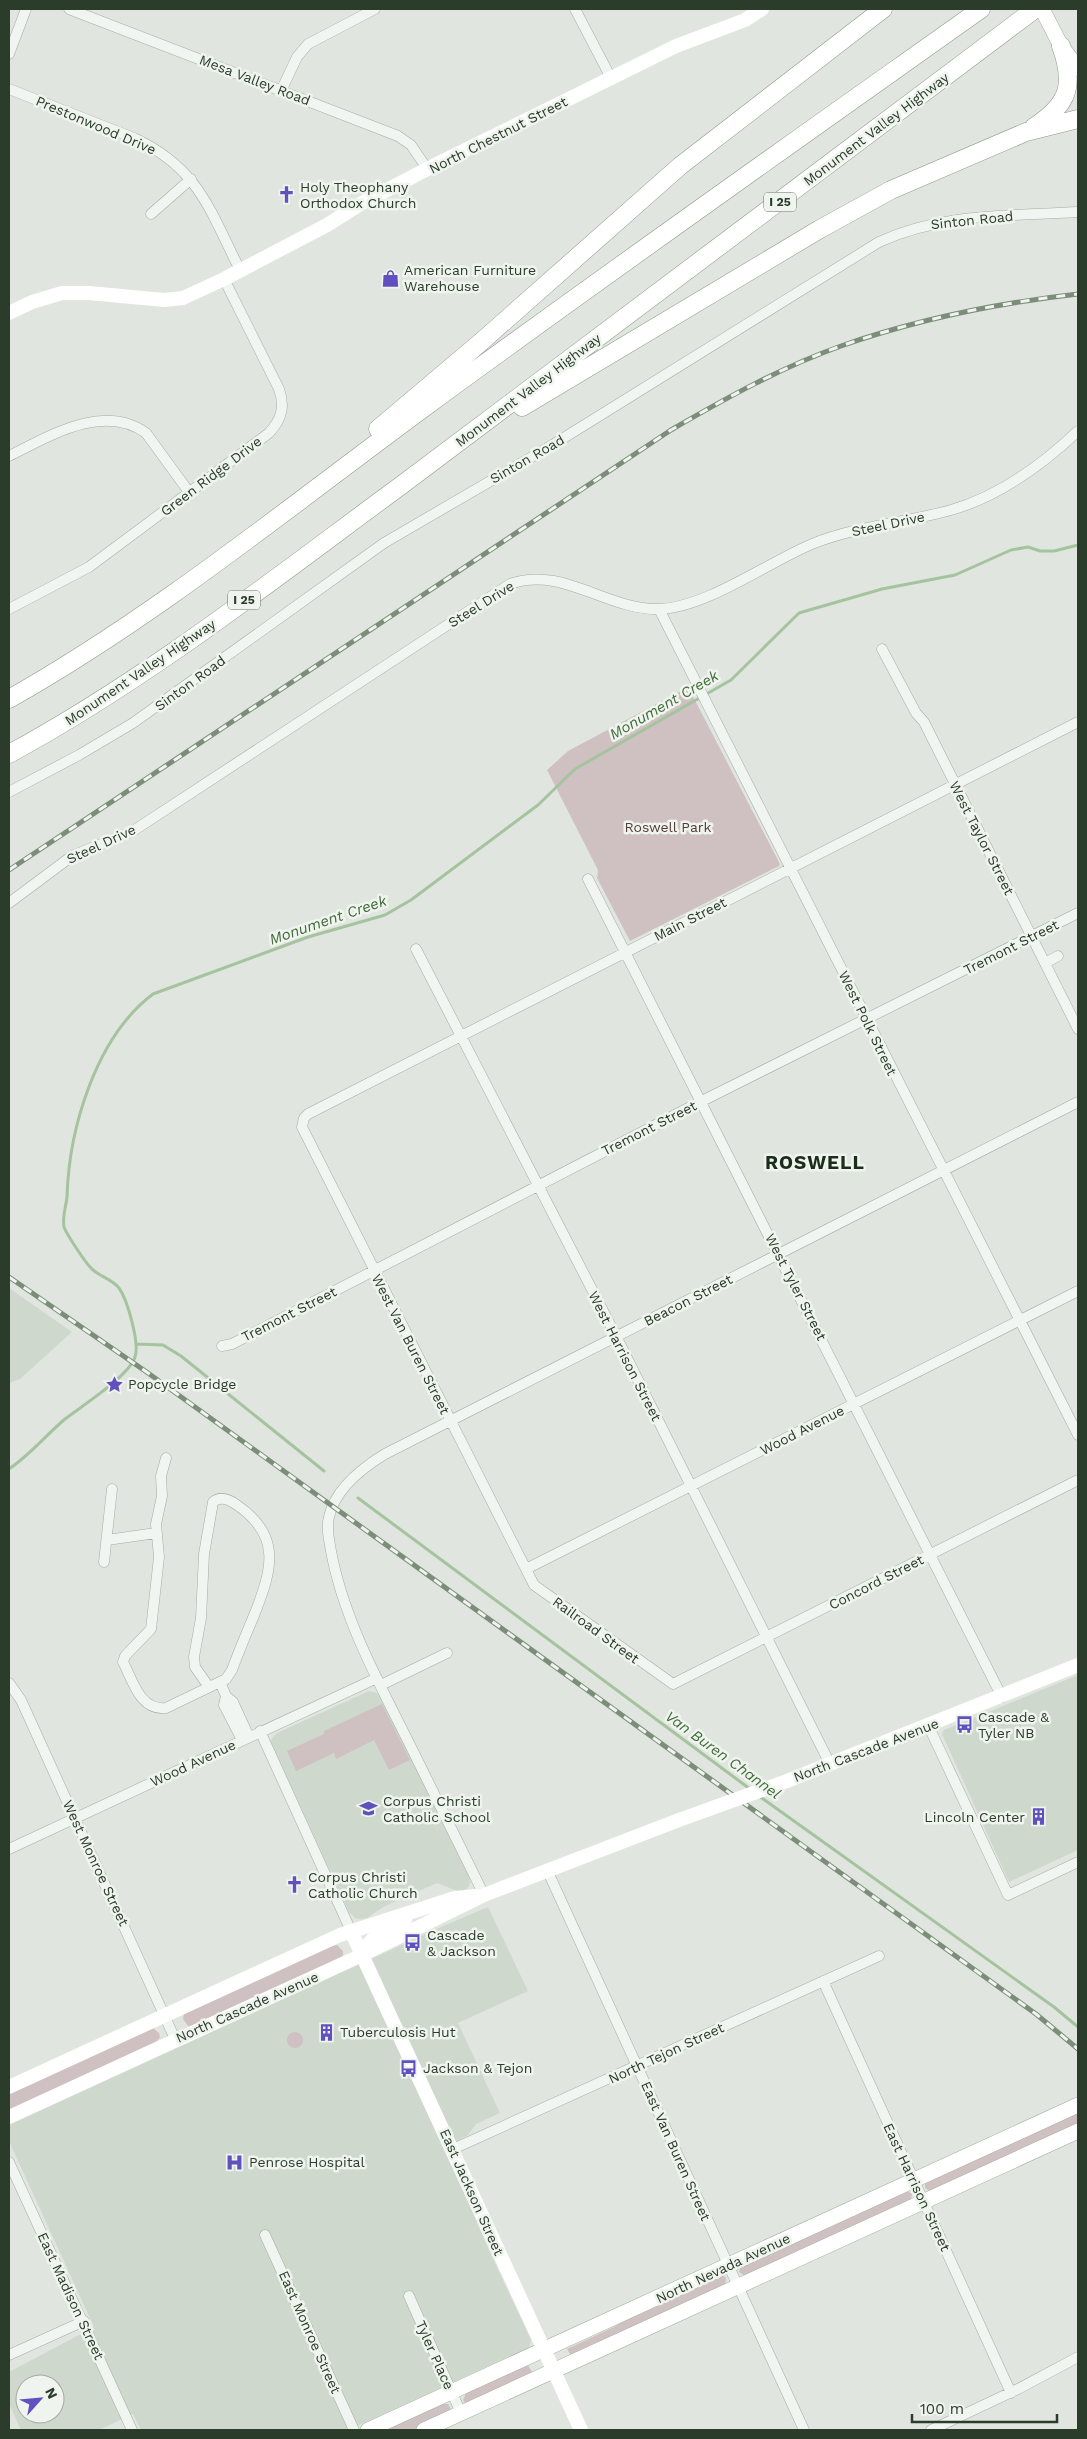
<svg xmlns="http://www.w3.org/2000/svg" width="1087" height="2439" font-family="'Work Sans',sans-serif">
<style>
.built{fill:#ced8cd;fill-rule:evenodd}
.green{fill:#cfc1c1}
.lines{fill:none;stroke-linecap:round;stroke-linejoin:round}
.stream{stroke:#a5c39e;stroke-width:3}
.street-casing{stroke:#a2aca1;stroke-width:11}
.primary-casing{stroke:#a1b1a0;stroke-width:16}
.highway-casing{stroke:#8a9b88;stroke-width:19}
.street{stroke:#f1f5f1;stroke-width:10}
.secondary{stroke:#fff;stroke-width:14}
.primary{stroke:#fff;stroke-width:15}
.highway{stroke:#fff;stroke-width:18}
.rail-casing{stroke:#7c8e7a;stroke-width:5}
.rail{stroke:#eff4ee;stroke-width:3;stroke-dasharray:9;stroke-linecap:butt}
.secondary-bridge{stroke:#fff;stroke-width:14}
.labels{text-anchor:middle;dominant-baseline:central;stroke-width:5;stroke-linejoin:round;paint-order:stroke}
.shield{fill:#eff4ee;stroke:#667365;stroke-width:1}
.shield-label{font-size:12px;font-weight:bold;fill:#2b3c2a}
.street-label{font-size:14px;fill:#2b3c2a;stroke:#eff4ee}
.poi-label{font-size:14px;fill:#2b3c2a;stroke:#eff4ee;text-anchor:start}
.park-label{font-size:14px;fill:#563c39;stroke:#eff4ee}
.water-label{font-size:15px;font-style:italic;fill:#406b38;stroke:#eff4ee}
.district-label{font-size:19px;font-weight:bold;letter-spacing:1px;fill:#1d2d1c;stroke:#eff4ee}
</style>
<rect width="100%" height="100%" fill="#e0e6df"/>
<!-- built -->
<path class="built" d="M9,1288L72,1332L20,1379L9,1383Z
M1078,1675V1850L1009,1882L942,1734L944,1730Z
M369,1691L377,1693L382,1699L469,1877L470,1883L468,1888L460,1892L437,1883L383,1907L367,1918L360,1919L355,1918L349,1912L271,1742L272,1738L277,1733Z
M488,1907L528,1991L458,2023L500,2113L476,2124L468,2135L445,2147L488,2248L531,2340L528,2350L519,2355L514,2354L348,2430H141L133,2414L99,2430H21L9,2404V2372L94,2327L9,2141V2125L434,1930ZM25,2384H55V2414H25Z"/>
<!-- green -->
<path class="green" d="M688,687L780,864L779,866L630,941L597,878L598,870L547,770L568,751Z
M382,1704L410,1760L389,1770L374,1740L336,1759L334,1753L296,1771L287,1751L324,1734V1731Z
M337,1945L343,1951V1955L340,1958L192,2026H188L183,2019L184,2012L321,1949Z
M153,2028L159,2033L160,2037L157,2041L9,2110V2092Z
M287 2040a8 8 0 1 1 16 0a8 8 0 1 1-16 0Z
M1078,2110V2125L931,2192L925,2188V2183Z
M905,2189L912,2194L910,2203L746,2277L739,2272L741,2264Z
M722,2275L726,2278L725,2288L572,2357L567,2349L614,2327L636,2313Z
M528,2365L532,2372L465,2404L463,2400L466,2393Z
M443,2404H448L452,2411L419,2430H385Z"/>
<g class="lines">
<!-- stream -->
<path class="stream" d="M136,1344L163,1345L181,1356L324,1471
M9,1469C30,1455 46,1435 65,1419C82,1406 129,1376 135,1357C140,1343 127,1299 119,1288C112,1279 98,1276 91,1268C85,1262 67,1235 64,1227C62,1218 66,1206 67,1197C69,1128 96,1037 153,994L308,937L385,915L411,900L538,805L575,769L731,680L799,613L882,589L955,575L1011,550L1028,547L1040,551H1054L1078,545
M358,1498L750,1789
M759,1796L1054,2007L1078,2027"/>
<defs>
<path id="street" d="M69,9L398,136L411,145L428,170
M575,9L611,78
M9,54L26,9
M9,89L134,138C199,168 210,211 240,270
M281,91L297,57L308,44L375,9
M151,214L191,179
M9,456C48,437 103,402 146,433L189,492
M9,609L89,567L269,433C282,419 285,406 279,389L224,279
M659,609L1078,1435
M882,649L916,713L924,722L1078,1029
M1078,722L308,1114L304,1118L302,1127L534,1585L673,1684L1078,1480
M9,792L79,755L133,723L384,543L554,444L879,242C942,213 1010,216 1078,212
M588,879L1002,1697
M9,903L72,856L133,831L510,584C562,565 608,611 660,609C707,607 767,563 812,544C856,526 905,523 951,510C1000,496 1042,465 1078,431
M416,949L616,1336L830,1764
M1045,963L1058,956
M222,1346L232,1344L702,1101L1078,913
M166,1458L161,1476L162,1496L156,1524L159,1557L151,1629L125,1656L123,1662C133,1681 140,1711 166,1708L226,1679L232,1670C239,1651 247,1632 255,1613C272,1569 282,1536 237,1505C230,1500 221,1495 213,1502L204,1554L201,1618L194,1657L195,1667L209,1687
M107,1540L156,1533
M104,1562L112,1489
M526,1569L1078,1291
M220,1682L226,1696L233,1702L249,1737
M9,1683L21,1700L175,2039
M381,1685L447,1653
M226,1696L224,1705L242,1740
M928,1725L1008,1895L1078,1862
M260,1731L351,1931
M9,1849L377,1678
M548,1872L804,2430
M484,1895C461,1848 437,1800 414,1753C382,1688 344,1622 331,1551C329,1539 326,1528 329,1517C335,1489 362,1468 385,1454L1078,1102
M823,1981L1011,2393
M453,2149L879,1956
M9,2162L132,2430
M265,2235L354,2430
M409,2296L461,2413
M9,2355L84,2321
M931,2430L1018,2389L1078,2357"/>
<path id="primary" d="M1042,9L1061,46L1078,68
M368,2430L1078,2105
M424,2430L1078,2131"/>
<path id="highway" d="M1034,127C1069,104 1075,85 1061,46
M522,407L820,229L891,190L1026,132L1078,119
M378,429L481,342L680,166L883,9
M9,699C156,616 289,507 425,407C609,272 795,141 981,9
M9,754C149,678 275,578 403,484C615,327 825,168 1035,9"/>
</defs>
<!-- street casing -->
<use href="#street" class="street-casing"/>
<!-- primary casing -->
<use href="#primary" class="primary-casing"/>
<!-- highway casing -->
<use href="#highway" class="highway-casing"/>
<!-- street -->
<use href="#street" class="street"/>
<!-- secondary -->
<path class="secondary" d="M9,313L32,302L62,293H89L164,300L183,298L224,279L327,225L362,203L435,165L676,46L745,20L762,9
M787,1781L1078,1665
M351,1931L581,2430
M363,1954C370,1935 388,1929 405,1920
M9,2087L340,1935L455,1898L476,1896
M9,2117L362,1955L484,1895L679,1820"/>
<!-- primary -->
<use href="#primary" class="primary"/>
<!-- highway -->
<use href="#highway" class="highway"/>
<defs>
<path id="rail" d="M9,870L671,430C726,398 782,367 841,346C918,319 998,303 1078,294
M9,1277L148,1373L1036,2014L1078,2049"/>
</defs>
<!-- rail casing -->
<use href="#rail" class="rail-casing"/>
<!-- rail -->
<use href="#rail" class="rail"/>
<!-- secondary-bridge -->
<path class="secondary-bridge" d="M679,1820L787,1781"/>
</g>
<!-- icons -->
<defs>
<symbol id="church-bare" viewBox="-9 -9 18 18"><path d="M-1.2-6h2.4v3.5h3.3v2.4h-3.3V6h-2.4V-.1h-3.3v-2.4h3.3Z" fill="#6051be" stroke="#eff4ee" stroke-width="2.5" paint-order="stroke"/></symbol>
<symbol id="shop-bare" viewBox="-9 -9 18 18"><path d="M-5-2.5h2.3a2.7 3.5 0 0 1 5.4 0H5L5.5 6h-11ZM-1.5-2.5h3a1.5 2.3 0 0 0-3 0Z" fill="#6051be" stroke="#eff4ee" stroke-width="2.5" paint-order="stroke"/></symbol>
<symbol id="sight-bare" viewBox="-9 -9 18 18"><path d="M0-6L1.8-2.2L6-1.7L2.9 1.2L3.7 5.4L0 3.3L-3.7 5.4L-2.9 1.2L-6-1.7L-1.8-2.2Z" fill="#6051be" stroke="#eff4ee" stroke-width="2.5" paint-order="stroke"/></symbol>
<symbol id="bus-bare" viewBox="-9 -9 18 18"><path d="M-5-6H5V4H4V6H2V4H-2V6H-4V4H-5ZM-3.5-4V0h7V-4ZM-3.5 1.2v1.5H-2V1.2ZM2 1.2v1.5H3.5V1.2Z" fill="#6051be" stroke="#eff4ee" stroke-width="2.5" paint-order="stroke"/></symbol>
<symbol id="school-bare" viewBox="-9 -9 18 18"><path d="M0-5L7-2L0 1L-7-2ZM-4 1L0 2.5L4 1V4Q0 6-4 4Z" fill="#6051be" stroke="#eff4ee" stroke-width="2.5" paint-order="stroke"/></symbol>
<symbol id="building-bare" viewBox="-9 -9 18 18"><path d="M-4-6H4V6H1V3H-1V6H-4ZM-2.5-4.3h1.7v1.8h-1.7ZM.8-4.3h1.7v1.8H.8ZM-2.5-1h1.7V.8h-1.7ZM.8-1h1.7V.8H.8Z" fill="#6051be" stroke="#eff4ee" stroke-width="2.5" paint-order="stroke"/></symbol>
<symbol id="hospital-bare" viewBox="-9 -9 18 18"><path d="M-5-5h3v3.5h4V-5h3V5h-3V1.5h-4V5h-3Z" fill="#6051be" stroke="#eff4ee" stroke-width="2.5" paint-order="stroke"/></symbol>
</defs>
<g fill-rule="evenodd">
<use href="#church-bare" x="274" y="182" width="25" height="25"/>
<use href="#shop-bare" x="378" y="266" width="25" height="25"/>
<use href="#sight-bare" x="102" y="1372" width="25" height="25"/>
<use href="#bus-bare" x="952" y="1712" width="25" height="25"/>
<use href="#school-bare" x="356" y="1796" width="25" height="25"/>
<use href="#building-bare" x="1026" y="1804" width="25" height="25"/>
<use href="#church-bare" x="282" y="1872" width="25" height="25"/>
<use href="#bus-bare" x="400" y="1930" width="25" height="25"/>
<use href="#building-bare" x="314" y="2020" width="25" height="25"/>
<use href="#bus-bare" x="396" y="2056" width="25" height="25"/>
<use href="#hospital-bare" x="222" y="2150" width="25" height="25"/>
</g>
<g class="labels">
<!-- shield labels -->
<g class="shield">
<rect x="764" y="192.5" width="32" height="19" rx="4"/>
<rect x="228" y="590.5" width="32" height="19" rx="4"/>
</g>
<g class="shield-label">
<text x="780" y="202">I 25</text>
<text x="244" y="600">I 25</text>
</g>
<!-- street labels -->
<g class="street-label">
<text transform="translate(255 80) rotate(21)">Mesa Valley Road</text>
<text transform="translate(96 125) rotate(23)">Prestonwood Drive</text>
<text transform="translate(876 129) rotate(-37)">Monument Valley Highway</text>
<text transform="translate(498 135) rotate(-27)">North Chestnut Street</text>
<text transform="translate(972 220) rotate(-6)">Sinton Road</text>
<text transform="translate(528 390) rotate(-37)">Monument Valley Highway</text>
<text transform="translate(527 459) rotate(-30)">Sinton Road</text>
<text transform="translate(211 476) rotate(-37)">Green Ridge Drive</text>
<text transform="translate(888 524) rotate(-12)">Steel Drive</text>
<text transform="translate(481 604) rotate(-32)">Steel Drive</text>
<text transform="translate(140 672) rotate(-34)">Monument Valley Highway</text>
<text transform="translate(190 683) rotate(-36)">Sinton Road</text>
<text transform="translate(982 838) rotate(63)">West Taylor Street</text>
<text transform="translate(101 844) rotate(-25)">Steel Drive</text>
<text transform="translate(690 919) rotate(-27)">Main Street</text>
<text transform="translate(1011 947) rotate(-27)">Tremont Street</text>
<text transform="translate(868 1023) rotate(64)">West Polk Street</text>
<text transform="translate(649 1128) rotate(-27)">Tremont Street</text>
<text transform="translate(796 1287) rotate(63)">West Tyler Street</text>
<text transform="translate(688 1300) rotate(-27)">Beacon Street</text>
<text transform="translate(289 1314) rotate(-27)">Tremont Street</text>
<text transform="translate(411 1344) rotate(63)">West Van Buren Street</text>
<text transform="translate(625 1356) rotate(63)">West Harrison Street</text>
<text transform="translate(802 1430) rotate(-27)">Wood Avenue</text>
<text transform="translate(876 1582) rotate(-27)">Concord Street</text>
<text transform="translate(596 1630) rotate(36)">Railroad Street</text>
<text transform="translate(866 1750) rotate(-21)">North Cascade Avenue</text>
<text transform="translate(193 1763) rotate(-25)">Wood Avenue</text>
<text transform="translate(96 1863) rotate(65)">West Monroe Street</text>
<text transform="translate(247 2007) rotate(-24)">North Cascade Avenue</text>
<text transform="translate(666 2053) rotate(-25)">North Tejon Street</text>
<text transform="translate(676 2151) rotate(66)">East Van Buren Street</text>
<text transform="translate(917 2187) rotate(65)">East Harrison Street</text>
<text transform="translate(472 2192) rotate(66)">East Jackson Street</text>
<text transform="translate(723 2268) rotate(-25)">North Nevada Avenue</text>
<text transform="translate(71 2296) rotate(65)">East Madison Street</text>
<text transform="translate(310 2332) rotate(66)">East Monroe Street</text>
<text transform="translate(435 2355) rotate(66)">Tyler Place</text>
</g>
<!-- poi labels -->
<g class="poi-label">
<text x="300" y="187">Holy Theophany<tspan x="300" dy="16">Orthodox Church</tspan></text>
<text x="404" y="270">American Furniture<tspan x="404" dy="16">Warehouse</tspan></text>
<text x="128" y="1384">Popcycle Bridge</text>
<text x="978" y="1717">Cascade &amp;<tspan x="978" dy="16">Tyler NB</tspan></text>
<text x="383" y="1801">Corpus Christi<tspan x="383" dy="16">Catholic School</tspan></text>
<text x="1025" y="1817" text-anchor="end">Lincoln Center</text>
<text x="308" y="1877">Corpus Christi<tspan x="308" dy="16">Catholic Church</tspan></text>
<text x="427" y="1935">Cascade<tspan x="427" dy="16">&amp; Jackson</tspan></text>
<text x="340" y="2032">Tuberculosis Hut</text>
<text x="423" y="2068">Jackson &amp; Tejon</text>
<text x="249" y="2162">Penrose Hospital</text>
</g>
<!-- park labels -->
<g class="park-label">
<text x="668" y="827">Roswell Park</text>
</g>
<!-- water labels -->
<g class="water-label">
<text transform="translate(664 705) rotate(-30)">Monument Creek</text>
<text transform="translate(328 920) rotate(-19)">Monument Creek</text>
<text transform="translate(723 1755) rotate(36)">Van Buren Channel</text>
</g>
<!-- district labels -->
<g class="district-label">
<text x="815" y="1162">ROSWELL</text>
</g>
</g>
<!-- border -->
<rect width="1087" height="2439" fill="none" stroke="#2b3c2a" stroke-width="20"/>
<!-- north arrow -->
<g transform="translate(40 2399) rotate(63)"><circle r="24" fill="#eff4ee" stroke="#a1aaa0"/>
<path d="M0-4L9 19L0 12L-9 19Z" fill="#6051be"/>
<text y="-8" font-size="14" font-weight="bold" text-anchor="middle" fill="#2b3c2a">N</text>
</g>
<!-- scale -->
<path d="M912 2414v8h145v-8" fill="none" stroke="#2b3c2a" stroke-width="2.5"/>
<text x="920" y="2414" font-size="15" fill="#2b3c2a" stroke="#eff4ee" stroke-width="4" paint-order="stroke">100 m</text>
</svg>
